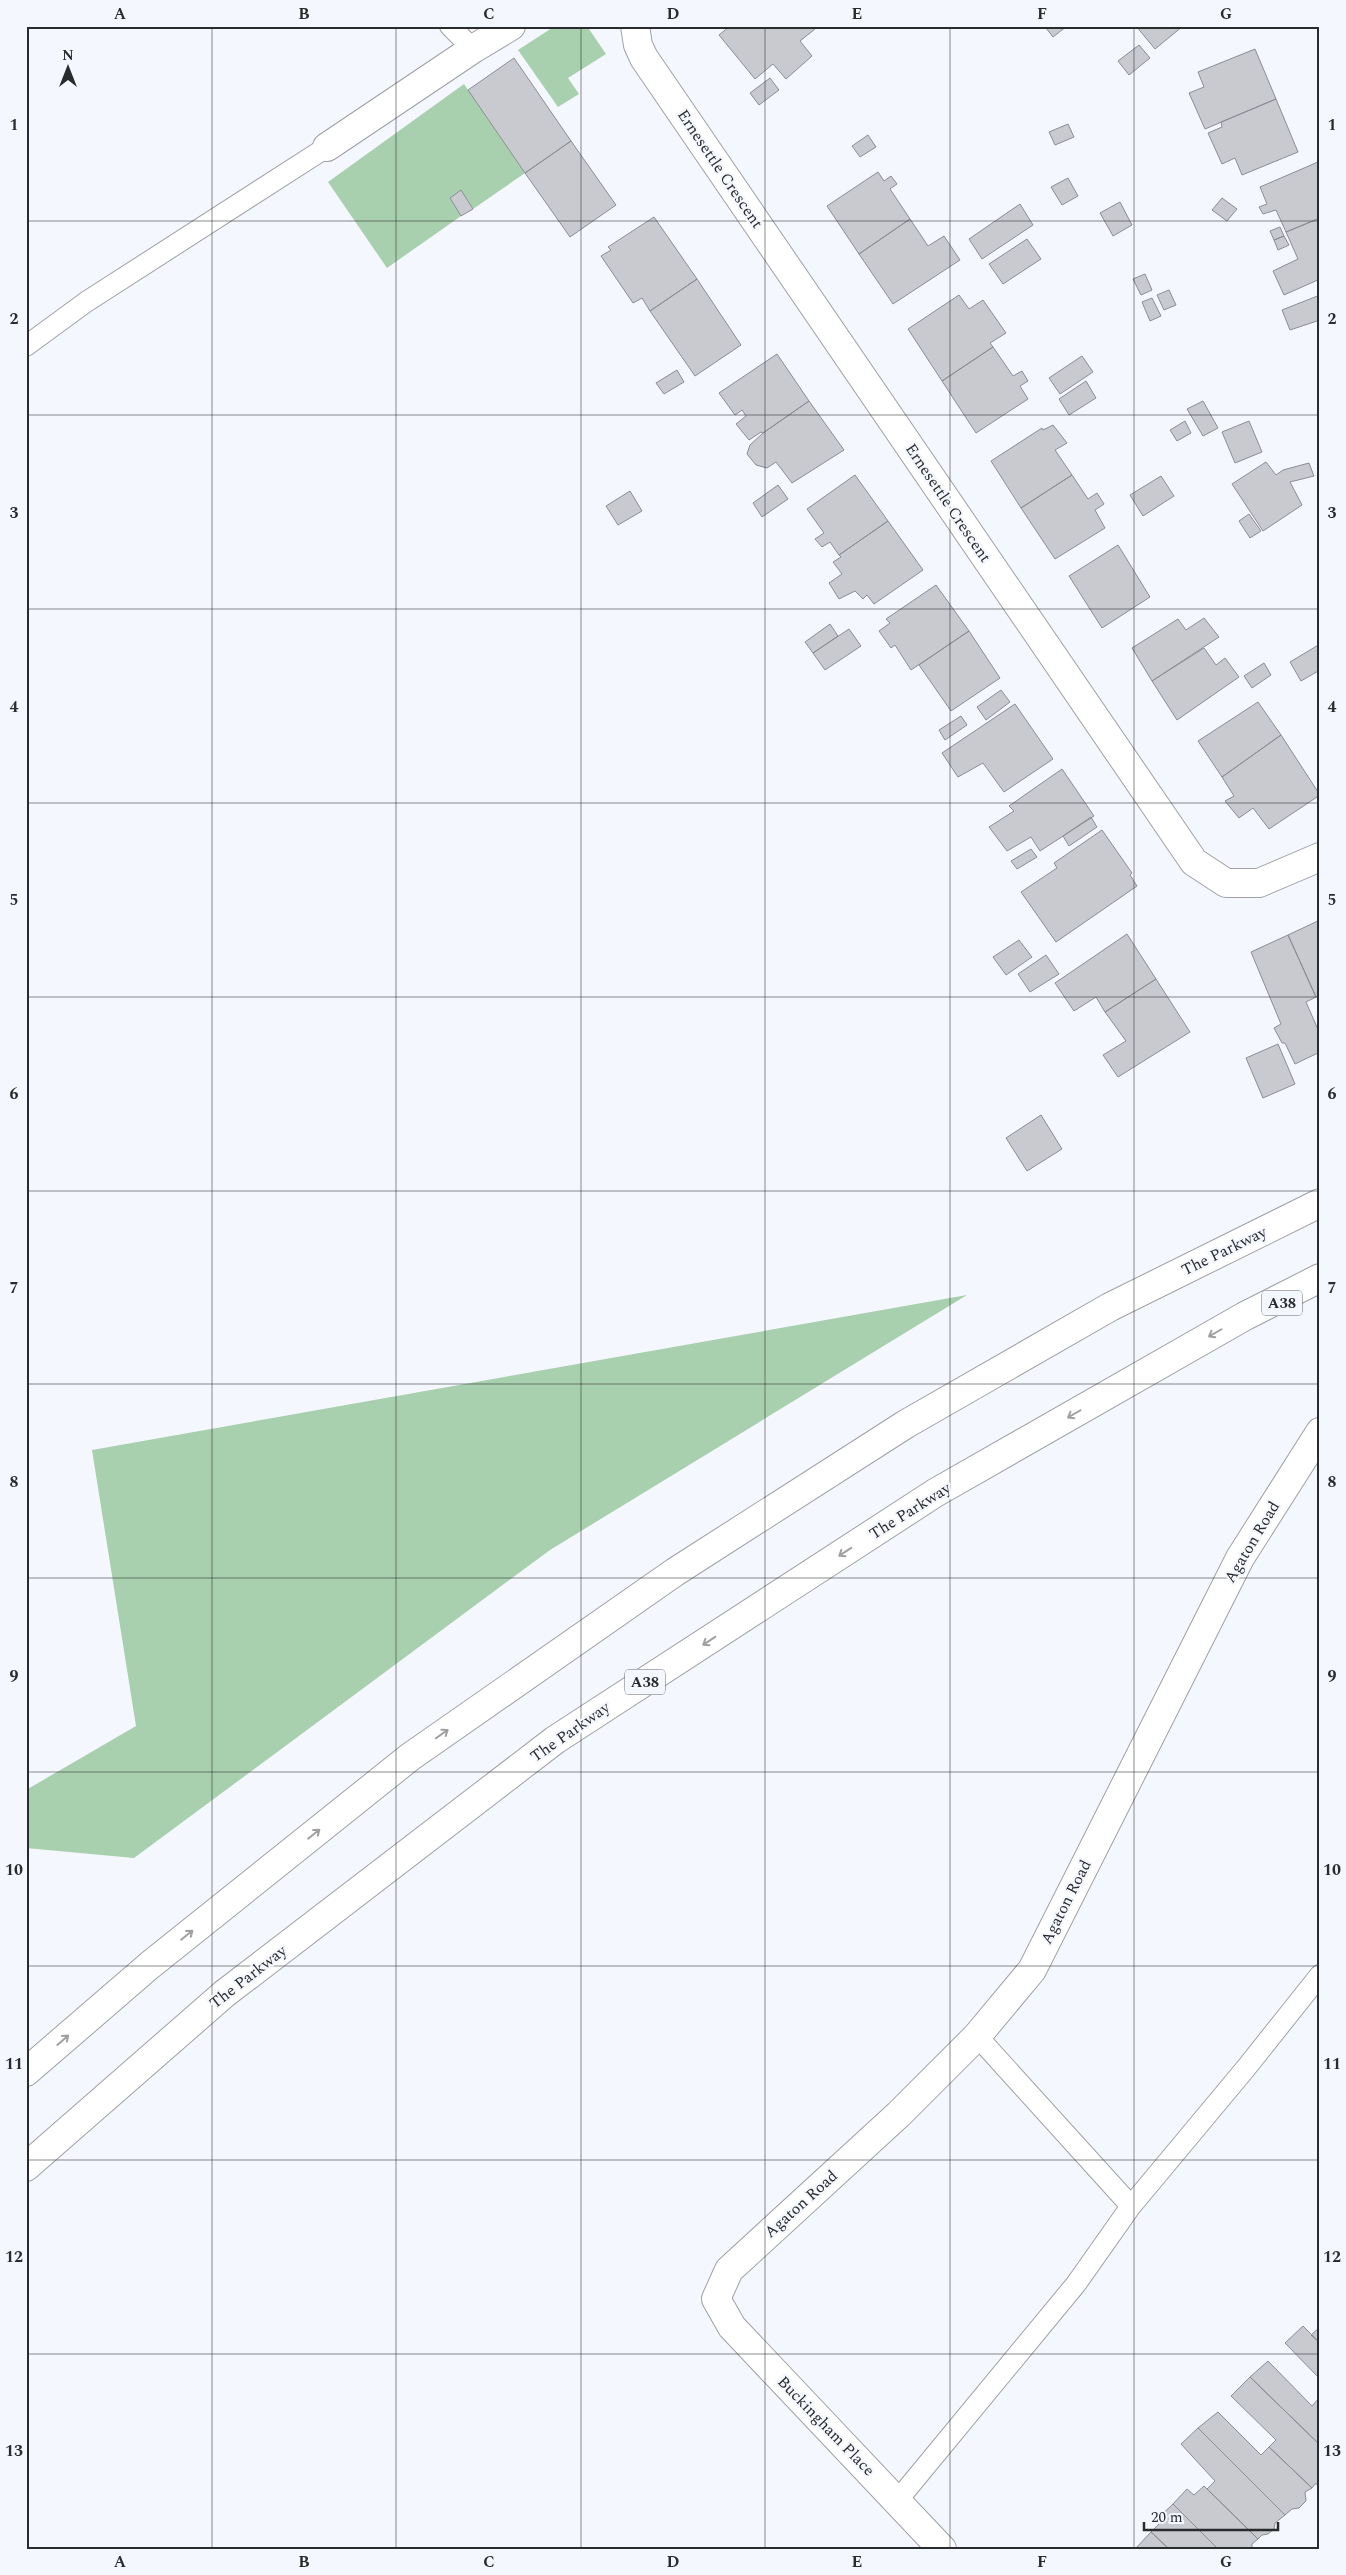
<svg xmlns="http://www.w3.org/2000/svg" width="1346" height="2575" font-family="Spectral,serif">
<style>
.green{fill:#a8cfae}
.building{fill:#c8cad0;stroke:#8b8d93}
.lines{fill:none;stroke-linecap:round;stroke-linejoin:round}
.lane-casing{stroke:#9fa0a7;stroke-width:22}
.street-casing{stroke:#9fa0a7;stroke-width:30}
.highway-casing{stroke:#9fa0a7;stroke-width:30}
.lane{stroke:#fff;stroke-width:20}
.street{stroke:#fff;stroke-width:28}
.highway{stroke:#fff;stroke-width:28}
.oneway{stroke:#9fa0a0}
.grid{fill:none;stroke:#2a2b2d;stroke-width:1;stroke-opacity:0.55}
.labels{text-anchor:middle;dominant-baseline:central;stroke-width:4.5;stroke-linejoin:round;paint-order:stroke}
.shield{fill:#f5f7fe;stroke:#67686c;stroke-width:1}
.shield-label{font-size:15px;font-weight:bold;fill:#2a2b2d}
.street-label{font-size:16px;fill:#2a2b2d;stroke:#f5f7fe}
.neatline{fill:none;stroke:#2a2b2d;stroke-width:2}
.grid-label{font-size:16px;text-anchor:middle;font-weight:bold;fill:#2a2b2d}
</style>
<rect width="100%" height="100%" fill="#f5f7fe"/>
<!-- green -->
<path class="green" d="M555,26L589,29L606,54L568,78L579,94L558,107L518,50Z
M464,84L525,173L473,209L461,191L450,198L461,216L387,268L328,182Z
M967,1295L550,1550L134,1858L26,1848V1790L136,1726L92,1450Z"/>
<!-- building -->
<path class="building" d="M730,26H812L815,29L800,41L812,56L786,79L773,64L755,79L719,35Z
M1048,26H1067L1053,37L1046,28Z
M1136,26H1183L1155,49Z
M1139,45L1150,58L1129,75L1118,61Z
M1255,49L1276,99L1205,129L1189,93L1204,87L1198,72Z
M514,58L571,141L525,173L468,90Z
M770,78L779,90L759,105L750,93Z
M1276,99L1298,152L1242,175L1235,158L1222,164L1208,133L1222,127L1221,122Z
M1068,124L1074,137L1055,145L1049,132Z
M868,135L876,147L860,157L852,146Z
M571,141L616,205L570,237L525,173Z
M1318,162L1320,218L1286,232L1276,210L1263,214L1259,207L1267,204L1260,187Z
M878,172L884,181L891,176L897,184L890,189L910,219L859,254L827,206Z
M1068,178L1078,196L1062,205L1051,187Z
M461,190L473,209L461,216L450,198Z
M1222,198L1237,209L1227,221L1212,210Z
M1120,202L1132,225L1113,236L1100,213Z
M1020,204L1033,225L982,259L969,239Z
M654,217L697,279L650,311L642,298L633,303L601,256L611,250L608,247Z
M1320,218V279L1284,295L1273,271L1298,259L1286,232Z
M910,219L928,246L944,236L960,260L893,304L859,254Z
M1280,227L1284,236L1274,240L1270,231Z
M1284,236L1289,245L1278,250L1274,240Z
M1027,239L1041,259L1003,284L989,264Z
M1145,274L1152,290L1141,295L1133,279Z
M697,279L741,345L695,376L650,311Z
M1169,290L1176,305L1164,310L1157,295Z
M959,295L969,309L983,300L1006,333L990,343L993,347L942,381L908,329Z
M1320,295V320L1290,330L1282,310Z
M1152,298L1161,316L1150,321L1142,302Z
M993,347L1013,376L1022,371L1028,381L1020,386L1028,399L976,433L942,381Z
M777,354L809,401L763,433L761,432L749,440L736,424L746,416L742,410L735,415L719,393Z
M1082,356L1093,372L1060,394L1049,378Z
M677,370L684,382L664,394L656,383Z
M1086,381L1096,398L1069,415L1059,399Z
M809,401L844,450L792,483L776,462L767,468L756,465L747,454L750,445L763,433Z
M1203,401L1218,428L1203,436L1187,409Z
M1185,421L1191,433L1177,441L1170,430Z
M1249,421L1262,452L1235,463L1222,432Z
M1053,425L1067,443L1055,450L1072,475L1021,508L991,461L1042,428L1043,430Z
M1266,462L1276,475L1283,470L1309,463L1314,476L1290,482L1302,505L1263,531L1232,484Z
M855,475L888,521L839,555L830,542L822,547L815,539L824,533L807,509Z
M1072,475L1088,499L1097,493L1104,504L1095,510L1105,528L1055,559L1021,508Z
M1161,476L1174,496L1143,516L1130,495Z
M778,485L788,499L762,517L753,503Z
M630,491L642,511L618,525L606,506Z
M1249,514L1261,531L1250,538L1239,521Z
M888,521L923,570L874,604L867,595L863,599L855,591L839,599L829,583L842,574L833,562L841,557L839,555Z
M1118,545L1150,597L1102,628L1069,576Z
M936,585L969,631L911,670L895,645L891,648L879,631L890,623L886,619Z
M1204,618L1219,637L1152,681L1132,648L1178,619L1186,630Z
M830,624L838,636L813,653L805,642Z
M849,629L861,646L825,670L813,653Z
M969,631L1000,678L951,711L919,665Z
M1320,644V670L1301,681L1290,662Z
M1204,648L1216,665L1225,658L1239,677L1177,720L1152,681Z
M1264,663L1271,675L1252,688L1244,676Z
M1001,690L1010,702L986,720L977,707Z
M1258,702L1281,735L1222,777L1198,741Z
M1015,704L1053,759L1004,792L983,763L958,777L942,753Z
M961,716L967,725L945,740L939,730Z
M1281,735L1320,795L1269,829L1253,808L1239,818L1225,801L1234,796L1222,777Z
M1062,769L1094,816L1040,851L1031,837L1007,851L989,827L1014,811L1009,806Z
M1091,817L1097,827L1069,846L1063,836Z
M1102,830L1132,873L1130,875L1137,886L1056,942L1021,892L1057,868L1054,863Z
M1031,849L1037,857L1017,869L1011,861Z
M1320,920V995L1316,997L1288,935Z
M1127,934L1156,979L1105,1012L1096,997L1074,1011L1055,983Z
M1288,935L1316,997L1306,1002L1320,1034V1052L1295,1064L1285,1043H1282L1274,1028L1281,1024L1251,952Z
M1019,940L1032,957L1006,975L993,957Z
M1046,955L1059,974L1030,992L1018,974Z
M1156,979L1190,1032L1118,1077L1103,1055L1126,1041L1105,1012Z
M1278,1044L1295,1084L1263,1098L1246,1058Z
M1041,1115L1062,1149L1027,1171L1006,1138Z
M1303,2326L1320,2343V2379L1285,2343Z
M1320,2327V2343L1311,2335Z
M1268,2361L1312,2406L1320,2397V2445L1250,2377Z
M1250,2377L1320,2445V2484H1315L1312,2488L1269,2447L1276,2440L1231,2396Z
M1218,2412L1261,2455L1269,2447L1312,2488L1305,2492L1306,2501L1299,2508L1292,2509L1285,2515L1198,2428Z
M1198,2428L1285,2515L1275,2523L1274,2529L1268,2534L1262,2535L1258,2539L1207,2489L1215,2481L1181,2444Z
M1204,2486L1258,2539L1252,2544V2549H1218L1173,2504L1187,2489L1194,2495Z
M1173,2504L1218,2549H1169L1151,2532L1159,2524L1156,2520Z
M1151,2532L1169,2549H1135Z"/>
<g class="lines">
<defs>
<path id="lane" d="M450,26L473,49
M26,346L86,302L327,147
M977,2036L1131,2206
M897,2501L1076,2284L1131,2206L1246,2068L1320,1975"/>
<path id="street" d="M635,26L638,45L644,58L1194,862L1226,883H1259L1320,857
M327,147L473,49L511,26
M942,2549L732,2327L716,2299L729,2270L899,2114L977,2036L1032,1970L1240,1558L1320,1432"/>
<path id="highway" d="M26,2072L150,1965L410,1757L675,1572L906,1424L1110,1307L1320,1203
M26,2167L224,1994L555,1740L935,1493L1245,1316L1320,1278"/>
</defs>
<!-- lane casing -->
<use href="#lane" class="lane-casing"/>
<!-- street casing -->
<use href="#street" class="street-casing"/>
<!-- highway casing -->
<use href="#highway" class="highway-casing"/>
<!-- lane -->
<use href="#lane" class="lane"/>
<!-- street -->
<use href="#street" class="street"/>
<!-- highway -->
<use href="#highway" class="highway"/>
</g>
<!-- one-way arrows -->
<defs><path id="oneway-shaft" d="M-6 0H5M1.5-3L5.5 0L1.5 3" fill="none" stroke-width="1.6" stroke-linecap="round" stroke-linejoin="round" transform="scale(1.25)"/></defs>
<g class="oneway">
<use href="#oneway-shaft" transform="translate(1215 1333) rotate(150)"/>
<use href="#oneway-shaft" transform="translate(1074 1414) rotate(150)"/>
<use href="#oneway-shaft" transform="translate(845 1552) rotate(147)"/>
<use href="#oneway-shaft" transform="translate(709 1641) rotate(147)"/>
<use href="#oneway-shaft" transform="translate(442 1734) rotate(-35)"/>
<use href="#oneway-shaft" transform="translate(314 1834) rotate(-39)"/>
<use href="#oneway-shaft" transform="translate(187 1935) rotate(-39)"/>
<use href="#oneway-shaft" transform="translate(63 2040) rotate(-41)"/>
</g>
<!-- grid -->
<path class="grid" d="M212,26V2549M396,26V2549M581,26V2549M765,26V2549M950,26V2549M1134,26V2549M26,221H1320M26,415H1320M26,609H1320M26,803H1320M26,997H1320M26,1191H1320M26,1384H1320M26,1578H1320M26,1772H1320M26,1966H1320M26,2160H1320M26,2354H1320"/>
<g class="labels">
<!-- shield labels -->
<g class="shield">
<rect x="1262" y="1290.5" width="40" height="25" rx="4"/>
<rect x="625" y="1669.5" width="40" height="25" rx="4"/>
</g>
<g class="shield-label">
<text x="1282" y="1303">A38</text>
<text x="645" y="1682">A38</text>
</g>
<!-- street labels -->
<g class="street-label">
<text transform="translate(720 169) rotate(56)">Ernesettle Crescent</text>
<text transform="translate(948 503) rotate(56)">Ernesettle Crescent</text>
<text transform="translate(1224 1251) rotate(-26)">The Parkway</text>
<text transform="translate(910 1511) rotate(-32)">The Parkway</text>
<text transform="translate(1252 1542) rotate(-59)">Agaton Road</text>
<text transform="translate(570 1732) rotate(-35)">The Parkway</text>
<text transform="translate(1066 1902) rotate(-63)">Agaton Road</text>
<text transform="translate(248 1977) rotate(-38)">The Parkway</text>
<text transform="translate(801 2204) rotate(-42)">Agaton Road</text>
<text transform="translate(826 2426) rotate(46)">Buckingham Place</text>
</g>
</g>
<!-- border -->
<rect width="1346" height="2575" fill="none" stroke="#f5f7fe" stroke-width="55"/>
<!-- north arrow -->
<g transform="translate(68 68)" stroke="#f5f7fe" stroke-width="4" paint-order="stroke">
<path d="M0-4L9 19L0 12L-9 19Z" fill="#2a2b2d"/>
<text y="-8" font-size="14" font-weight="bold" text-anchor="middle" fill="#2a2b2d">N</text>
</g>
<!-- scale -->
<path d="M1144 2522v8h134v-8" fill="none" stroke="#2a2b2d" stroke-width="2.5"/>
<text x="1151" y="2522" font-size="15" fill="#2a2b2d" stroke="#f5f7fe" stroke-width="4" paint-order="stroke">20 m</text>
<rect x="28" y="28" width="1290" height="2520" class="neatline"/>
<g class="grid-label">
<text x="120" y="19">A</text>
<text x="304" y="19">B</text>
<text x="489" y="19">C</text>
<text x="673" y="19">D</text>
<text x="857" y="19">E</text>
<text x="1042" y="19">F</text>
<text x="1226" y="19">G</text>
<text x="14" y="130">1</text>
<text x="1332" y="130">1</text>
<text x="14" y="324">2</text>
<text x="1332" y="324">2</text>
<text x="14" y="518">3</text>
<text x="1332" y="518">3</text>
<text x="14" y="712">4</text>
<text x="1332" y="712">4</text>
<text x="14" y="905">5</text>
<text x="1332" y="905">5</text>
<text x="14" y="1099">6</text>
<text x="1332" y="1099">6</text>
<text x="14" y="1293">7</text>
<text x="1332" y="1293">7</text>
<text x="14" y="1487">8</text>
<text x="1332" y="1487">8</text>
<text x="14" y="1681">9</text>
<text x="1332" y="1681">9</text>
<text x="14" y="1875">10</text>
<text x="1332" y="1875">10</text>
<text x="14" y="2069">11</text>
<text x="1332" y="2069">11</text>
<text x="14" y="2262">12</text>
<text x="1332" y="2262">12</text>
<text x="14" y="2456">13</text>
<text x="1332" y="2456">13</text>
<text x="120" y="2567">A</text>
<text x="304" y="2567">B</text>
<text x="489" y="2567">C</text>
<text x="673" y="2567">D</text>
<text x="857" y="2567">E</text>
<text x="1042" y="2567">F</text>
<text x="1226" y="2567">G</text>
</g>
</svg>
